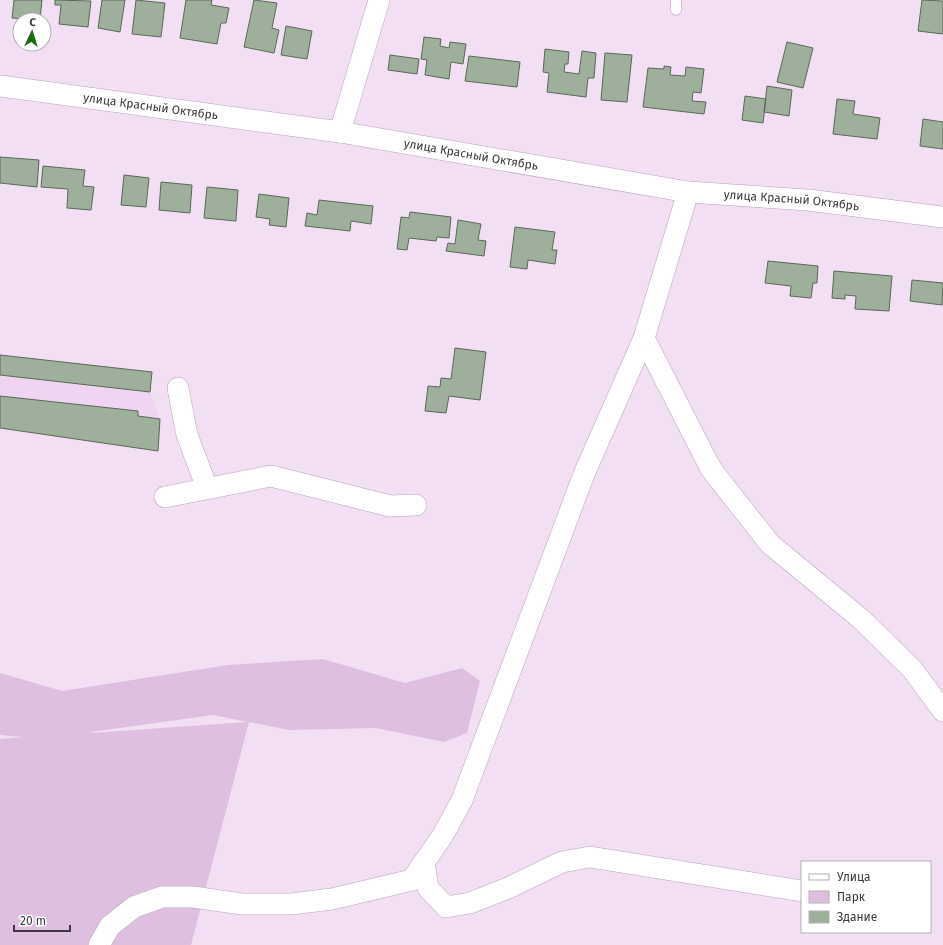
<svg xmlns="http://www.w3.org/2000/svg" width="943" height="945" font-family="'Fira Sans',sans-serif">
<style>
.built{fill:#efd5f1}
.green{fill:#debfe0;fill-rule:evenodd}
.building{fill:#9eb09b;stroke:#596956}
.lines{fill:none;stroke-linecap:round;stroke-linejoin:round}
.lane-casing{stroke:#b6a4b8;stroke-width:11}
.street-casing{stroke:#b6a4b8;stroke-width:22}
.lane{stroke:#fff;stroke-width:10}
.street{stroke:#fff;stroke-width:21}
.labels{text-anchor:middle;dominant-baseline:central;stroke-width:3;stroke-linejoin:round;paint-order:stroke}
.street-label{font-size:12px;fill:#403841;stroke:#fff}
</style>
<rect width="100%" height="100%" fill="#f3dff4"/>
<!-- built -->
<path class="built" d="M0,355L152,372L150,392L160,419L158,451L0,428Z"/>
<!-- green -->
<path class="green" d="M323,659L405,683L462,668L480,681L467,733L444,742L376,728L289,730L249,722L191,945H0V739L23,737L0,735V673L62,691L228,665ZM213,715L247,722L91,733V732Z"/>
<!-- building -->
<path class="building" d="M14,0H42L40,20L12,18Z
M55,0L91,1L88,27L59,24L61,5H55Z
M102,0H125L120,32L98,28Z
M136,0L165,3L161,37L132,34Z
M186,0H212L211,5L229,8L226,23H221L217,44L180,38Z
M254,0L277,3L272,28L279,30L274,53L244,47Z
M922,0L943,1V34L918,31Z
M286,26L312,31L307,59L281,55Z
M424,37L441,39L440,46L449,48L450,42L466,44L463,64L451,62L449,79L425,75L427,60L421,59Z
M787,42L813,48L803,88L777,82Z
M545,49L569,52L568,64H565L564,72L579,74L582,51L596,53L594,78H588L586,97L547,92L549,73L543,72Z
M605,53L632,55L627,102L601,100Z
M390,55L419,59L417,74L388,70Z
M469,56L520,62L517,87L465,81Z
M664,66L671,67L670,75L685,76L686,67L704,69L701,93L693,92L692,101L706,102L704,114L643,107L648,68L664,69Z
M767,86L792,90L789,116L764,112Z
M745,96L766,99L763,123L742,120Z
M837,99L855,101L853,114L880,118L877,139L833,134Z
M923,119L943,122V149L920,146Z
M0,157L39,160L37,187L0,183Z
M43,166L85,170L83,186L94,187L91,210L67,208L68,189L41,187Z
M124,175L149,178L146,207L121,205Z
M161,182L192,185L190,213L159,210Z
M207,187L238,190L236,221L204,218Z
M259,194L289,198L286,227L269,225L270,219L256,217Z
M319,200L373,206L371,224L351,221L350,231L305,226L307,213L317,215Z
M410,212L451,217L449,238L437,237L436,241L409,238L407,250L397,249L401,217L409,218Z
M458,220L481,224L478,240L486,241L484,256L446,251L448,243L455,244Z
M515,227L555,232L552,250H557L555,264L528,260L527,269L510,267Z
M768,261L818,266L817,283H813L811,298L790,296L791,286L765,283Z
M834,271L892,276L889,311L855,309L856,296L845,295V299L832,298Z
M912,280L943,283L942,305L910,301Z
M455,348L486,352L480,400L449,396L446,413L425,411L428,386L440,387L441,378L451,379Z
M0,355L152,372L150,392L0,375Z
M0,396L138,411V416L160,419L158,451L0,428Z"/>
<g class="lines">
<defs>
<path id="lane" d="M676,0V10"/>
<g id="street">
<path id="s1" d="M0,86L340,132L688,192L808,200L943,217"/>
<path d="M340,132L379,0"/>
<path d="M688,192L644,338L711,469L770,544L861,619L912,669L943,711"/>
<path d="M178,388L187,435L207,488"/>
<path d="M165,497L271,476L390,506L416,505"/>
<path d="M424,862L428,888L446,907L470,903L508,888L562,862L590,857L802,891"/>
<path d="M99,945L110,926L134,907L162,897H193L242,904H291L332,899L412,880L443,835L462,800L584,474L644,338"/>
</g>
</defs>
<!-- lane casing -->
<use href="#lane" class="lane-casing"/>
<!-- street casing -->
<use href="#street" class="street-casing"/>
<!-- lane -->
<use href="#lane" class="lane"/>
<!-- street -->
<use href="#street" class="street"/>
</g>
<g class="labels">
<!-- street labels -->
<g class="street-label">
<text stroke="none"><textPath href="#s1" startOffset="152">улица Красный Октябрь</textPath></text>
<text stroke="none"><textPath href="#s1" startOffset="476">улица Красный Октябрь</textPath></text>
<text stroke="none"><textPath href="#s1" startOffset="800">улица Красный Октябрь</textPath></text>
</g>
</g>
<!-- legend -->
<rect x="801" y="861" width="130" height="72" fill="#ffffff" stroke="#b3afb3"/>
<rect x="809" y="874" width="20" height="6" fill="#ffffff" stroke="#b3afb3"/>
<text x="837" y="881" font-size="12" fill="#403841">Улица</text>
<rect x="809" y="891" width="20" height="12" fill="#debfe0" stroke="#b3afb3"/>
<text x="837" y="901" font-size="12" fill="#403841">Парк</text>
<rect x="809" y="911" width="20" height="12" fill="#9eb09b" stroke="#b3afb3"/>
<text x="837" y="921" font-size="12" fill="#403841">Здание</text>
<!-- north arrow -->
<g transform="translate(32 32) rotate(4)"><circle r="19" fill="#ffffff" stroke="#b3afb3"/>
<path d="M0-3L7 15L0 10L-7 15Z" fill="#1d6c11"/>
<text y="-6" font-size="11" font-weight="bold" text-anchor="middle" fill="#403841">С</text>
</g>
<!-- scale -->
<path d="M14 925v6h56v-6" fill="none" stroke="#403841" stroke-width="2"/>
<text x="20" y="925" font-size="12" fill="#403841" stroke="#ffffff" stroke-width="3" paint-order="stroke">20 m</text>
</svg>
